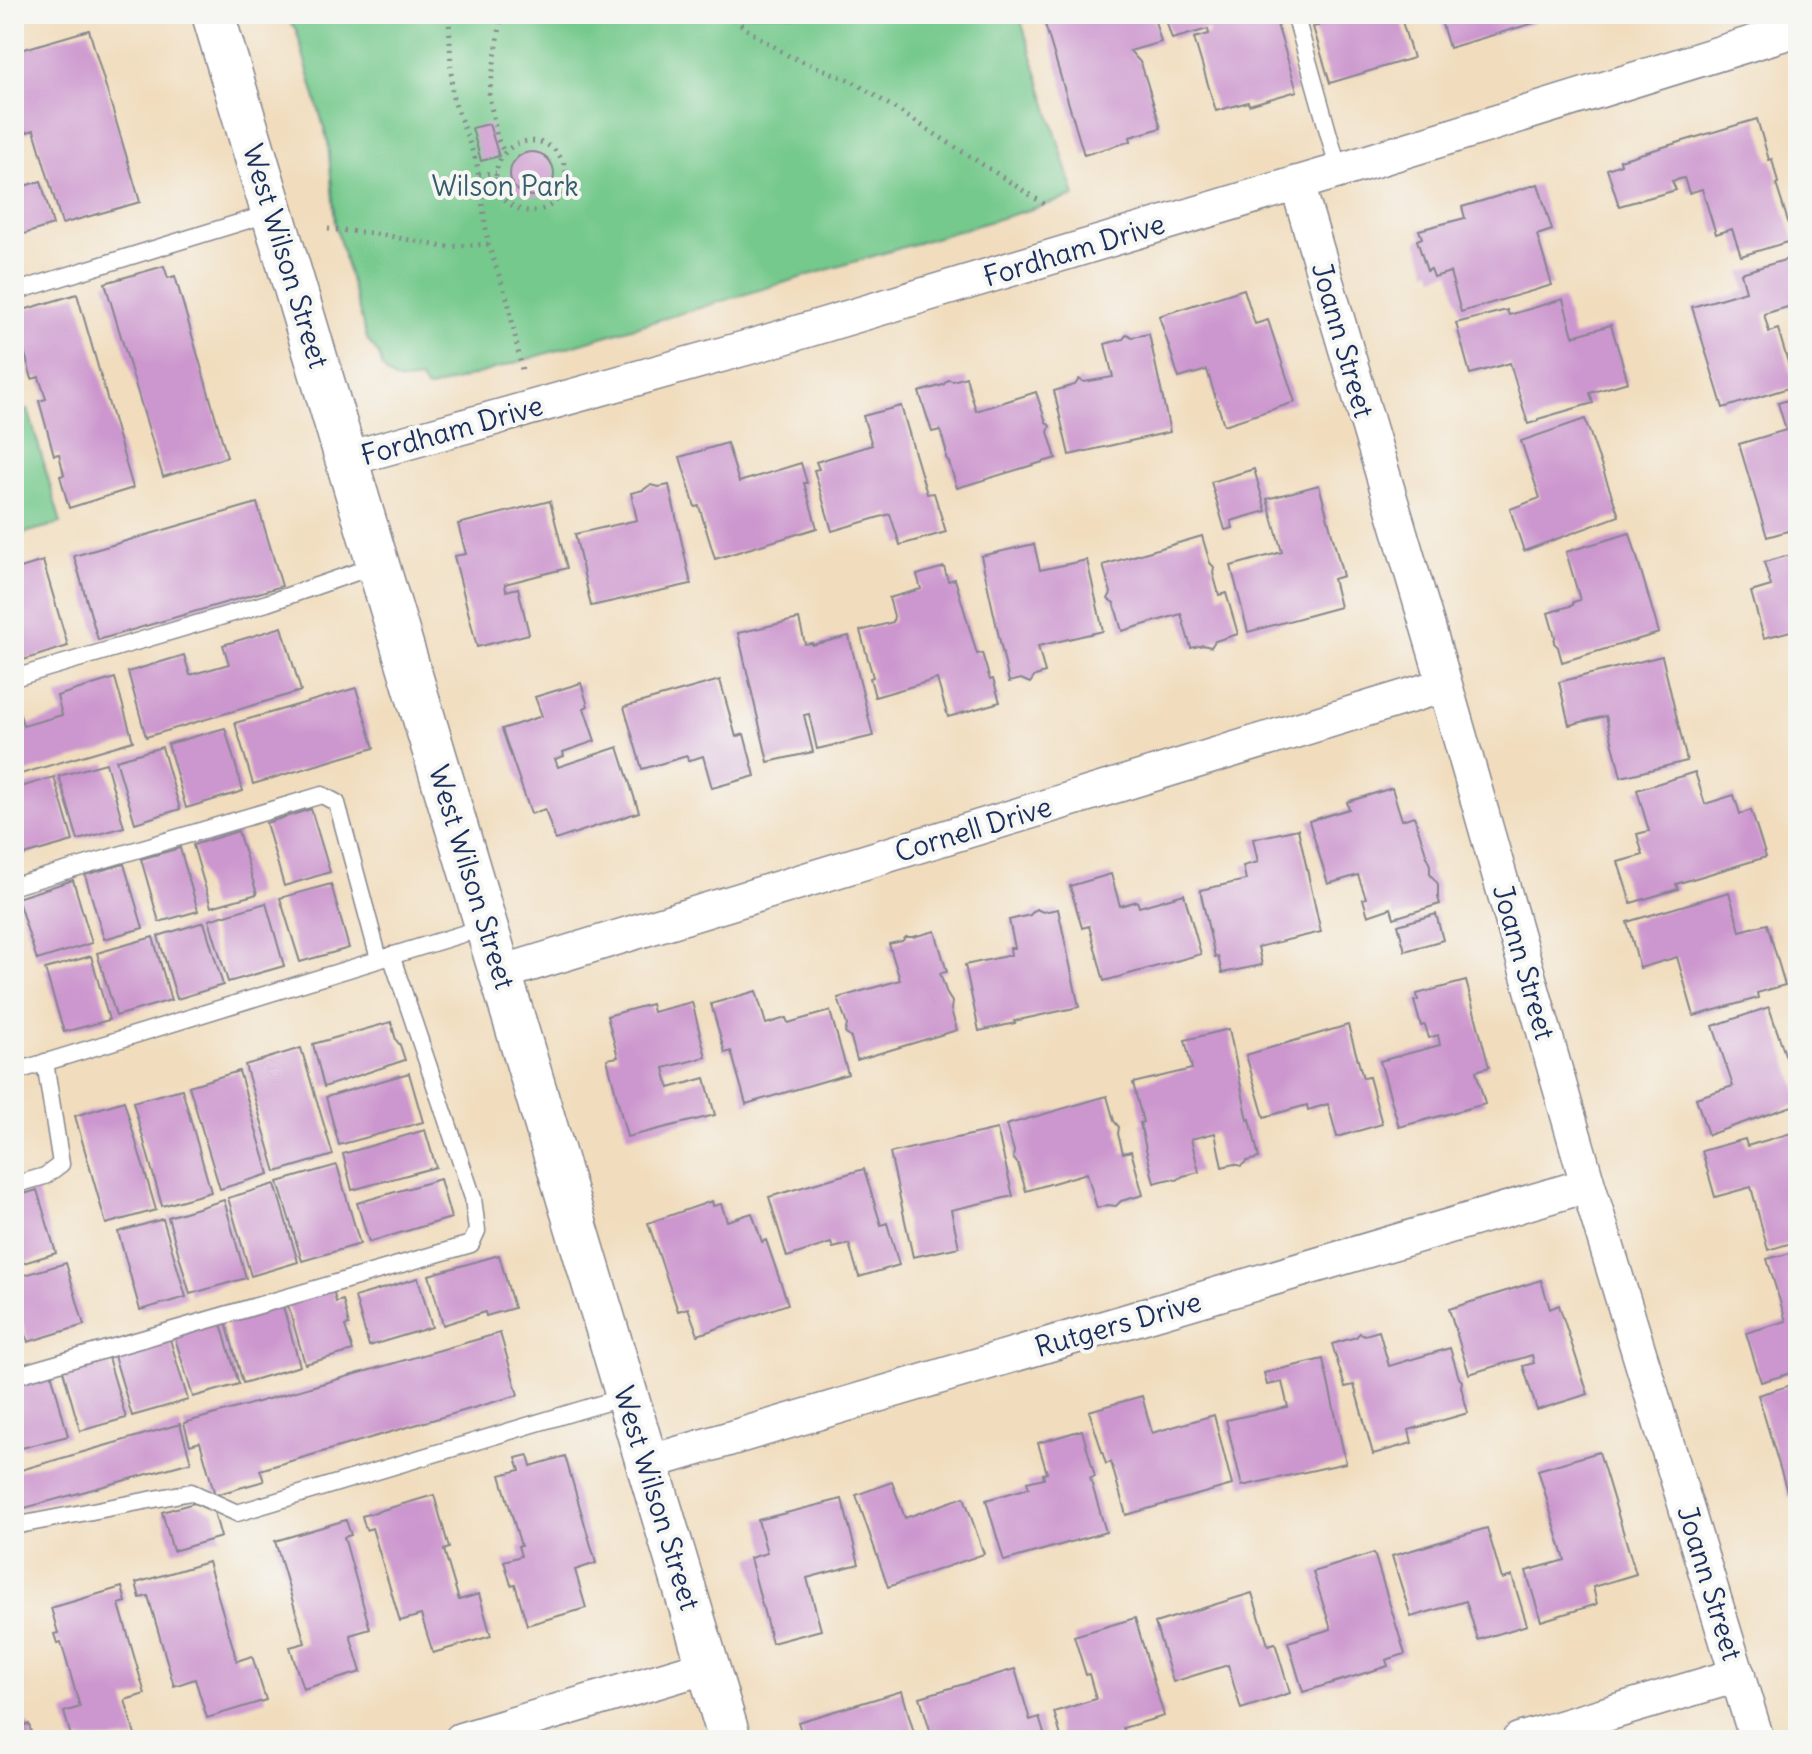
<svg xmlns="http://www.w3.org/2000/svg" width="1812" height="1754" font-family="Delius,sans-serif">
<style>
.green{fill:#75c98c;stroke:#487c75;stroke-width:2}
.building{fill:#cc96ce}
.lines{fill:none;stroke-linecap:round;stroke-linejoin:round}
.service-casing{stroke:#86868e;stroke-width:19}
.minor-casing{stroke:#86868e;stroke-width:37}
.tertiary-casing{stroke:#86868e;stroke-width:45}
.path{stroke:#86868e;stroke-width:5;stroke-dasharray:2 6;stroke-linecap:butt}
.service{stroke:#fff;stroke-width:16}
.minor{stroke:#fff;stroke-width:34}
.tertiary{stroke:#fff;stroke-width:42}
.labels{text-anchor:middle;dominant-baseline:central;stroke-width:8;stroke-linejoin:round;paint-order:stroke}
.park-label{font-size:28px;fill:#365d6c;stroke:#f6f6f2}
.street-label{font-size:28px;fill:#1b2f5e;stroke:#f6f6f2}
</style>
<rect width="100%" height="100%" fill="#f6f6f2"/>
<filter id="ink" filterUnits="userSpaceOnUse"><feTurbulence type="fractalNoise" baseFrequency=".0125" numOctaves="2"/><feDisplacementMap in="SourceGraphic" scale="16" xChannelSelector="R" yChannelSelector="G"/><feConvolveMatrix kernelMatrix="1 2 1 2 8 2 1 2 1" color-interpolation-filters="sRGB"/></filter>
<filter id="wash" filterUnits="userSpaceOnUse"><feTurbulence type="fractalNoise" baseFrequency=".006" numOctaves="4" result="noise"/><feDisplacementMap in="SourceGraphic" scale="32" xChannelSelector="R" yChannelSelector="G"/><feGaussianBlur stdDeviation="1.8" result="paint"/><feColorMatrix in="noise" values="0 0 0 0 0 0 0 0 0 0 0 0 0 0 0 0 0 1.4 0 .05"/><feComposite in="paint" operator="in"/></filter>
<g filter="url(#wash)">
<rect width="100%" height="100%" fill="#f1ddbe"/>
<!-- green -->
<path class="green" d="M286,14H1019L1075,196L427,389L420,379C406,382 392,383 383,368C381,364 381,359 379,355C376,349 370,345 367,339L335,224L328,142L296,29L289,22Z
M28,409L61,523L14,536V413Z"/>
<g id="blocks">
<!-- building -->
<path class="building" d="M1042,14H1153L1161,42L1130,51L1141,63L1161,128L1130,137L1131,141L1084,155Z
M1164,14H1274L1297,91L1249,105L1248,102L1216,111L1194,38L1209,34L1208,29L1172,39Z
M1314,14H1384L1386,19L1400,15L1413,58L1330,83L1313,27L1318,26Z
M1439,14H1531L1534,23L1449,48Z
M89,30L140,202L62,224L34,130L14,136V52Z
M1757,119L1769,160L1772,159L1778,183L1776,184L1794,240L1741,256L1732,229L1716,234L1702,189L1689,193L1684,178L1672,181L1676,190L1619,206L1607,169L1621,164L1620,160Z
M489,124L499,156L481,161L472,128Z
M510 174a22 22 0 1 1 44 0a22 22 0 1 1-44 0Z
M41,181L53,225L14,237V189Z
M1538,184L1552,230L1537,235L1552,285L1461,312L1450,272L1434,277L1431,269L1427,271L1417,240L1422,238L1419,230L1465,218L1462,207Z
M1798,256V304L1764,314L1769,332L1778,329L1795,386L1723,408L1692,307L1746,291L1741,273Z
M164,266L168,278L175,276L227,457L163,477L105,283Z
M1244,289L1255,324L1268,320L1295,402L1224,425L1207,370L1179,378L1159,316Z
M77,294L133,488L69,508L60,476L64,475L59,454L54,455L39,401L46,399L39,377L32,379L16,322L23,320L20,311Z
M1563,299L1573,336L1611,325L1628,382L1590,393L1593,403L1538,419V421L1528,424L1510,363L1470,374L1456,323L1507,310L1509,315Z
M1127,334L1132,337L1149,334L1170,432L1069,455L1054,391L1075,385L1079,379L1084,382L1113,377L1105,344L1123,339Z
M966,377L976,411L1036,392L1046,422L1050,426L1048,432L1056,458L957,488L949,462L946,458V450L940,430L932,432L919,392L943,385L948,380L953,381Z
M1798,397V528L1767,537L1739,444L1786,430L1778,403Z
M901,406L927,494L934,493L946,532L900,545L890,514L832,531L814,470L819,469L816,462L872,445L863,416Z
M1585,419L1619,516L1524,551L1510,509L1540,498L1521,441Z
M727,443L739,482L801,463L807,483H804L817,528L715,559L699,506L695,507L680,457Z
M1254,469L1266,511L1231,521L1233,528L1225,530L1211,482Z
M650,485L659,487L669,485L691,584L591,606L575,534L637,520L631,493L643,490Z
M1319,485L1343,576L1333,579L1340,607L1248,632L1231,566L1282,552L1267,499Z
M550,501L567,568L505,584L506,591L518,588L529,634L477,647L454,556L466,554L458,524Z
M257,503L282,586L98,640L74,556Z
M1630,533L1659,633L1562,662L1558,647L1554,643L1555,637L1548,613L1573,605V602L1580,600L1566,552Z
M1202,536L1210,563L1214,567L1213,573L1219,595L1226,593L1238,634L1215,641L1211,647L1203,645L1191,648L1181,614L1122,631L1114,603L1108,599L1111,593L1103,565Z
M1034,544L1040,570L1087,560L1103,631L1038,646L1045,673L1035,676L1030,683L1021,679L1009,682L981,556Z
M1798,553V629L1764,638L1751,592L1771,586L1764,562Z
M43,561L68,646L14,663V570Z
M944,567L948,581L955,579L977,654L982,653L990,680L993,679L1000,702L948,717L937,679L875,697L870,678L873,677L860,631L893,622L894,616L889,598L921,589L917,575Z
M799,619L805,644L812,643V645L849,636L873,736L817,749L809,714L804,715L813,752L768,762L738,633Z
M282,627L301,691L146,737L128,672L184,655L190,675L229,664L223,645Z
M1662,656L1687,761L1621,777L1606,716L1569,725L1559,682Z
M115,678L133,741L14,776V708L18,707L23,726L62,715L57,696Z
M720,680L736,737L744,734L755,776L712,788L703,756L688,761L687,756L642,769L624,707Z
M581,683L588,706L584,708L595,741L563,752L564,756L555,759L558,767L618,747L639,812L555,840L545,809L531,814L502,729L542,716L535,697Z
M356,688L374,748L253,784L235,723Z
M225,728L243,791L186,808L168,744Z
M162,747L180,809L135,823L116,760Z
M106,763L124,827L78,840L59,776Z
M1695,772L1705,804L1734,795L1740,814L1751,810L1766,857L1676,884L1678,889L1631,903L1618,862L1643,855L1637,834L1649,831L1637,790Z
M54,777L73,841L17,857L14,848V789Z
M1392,788L1402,820L1414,816L1430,866V874L1438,884V897L1440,904L1394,918L1391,908L1368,916L1363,899L1366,898L1358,875L1328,884L1309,821L1349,809L1347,802Z
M311,809L330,872L284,886L266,823Z
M1298,829L1321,932L1258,947L1262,965L1222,973L1218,956L1215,957L1200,890L1246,880L1243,866L1258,862L1253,839Z
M238,831L257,894L211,907L193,845Z
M180,848L198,911L159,922L141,859Z
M124,864L143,928L104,939L85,875Z
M1111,874L1120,906L1137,901L1139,907L1184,894L1201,954L1104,981L1089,926L1082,928L1070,886Z
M73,880L92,943L37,960L17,898Z
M331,884L349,948L300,962L280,898Z
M1729,892L1740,931L1767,924L1785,985L1757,993L1758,998L1694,1016L1677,957L1640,968L1627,922Z
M266,903L284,966L228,982L209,920Z
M1036,909L1043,912L1058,909L1079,1007L1014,1021L1015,1023L979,1031L965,965L1011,955L1010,948H1015L1009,920L1030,915Z
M1436,914L1443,940L1405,951L1398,925Z
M204,922L223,985L177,999L158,936Z
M935,931L947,972L940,973L947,994L952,1002L951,1010L957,1030L857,1060L851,1038L845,1033L847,1025L838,998L900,980L889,944L902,941L906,937H913Z
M153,937L171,1000L116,1016L97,953Z
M91,956L109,1020L64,1032L45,969Z
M1466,981L1489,1067L1476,1071L1485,1104L1399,1127L1380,1061L1440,1045L1438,1035L1429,1038L1425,1025L1421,1026L1414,1001L1418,1000L1417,994Z
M756,991L766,1024L786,1018L788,1023L830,1011L848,1074L746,1104L731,1051L725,1053L711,1004Z
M692,1002L706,1057L664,1068L669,1088L705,1078L715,1115L627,1137L607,1059L618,1057L607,1016L651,1004L653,1012Z
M1769,1007L1798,1093V1104L1708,1135L1696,1098L1733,1086L1713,1026Z
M391,1022L396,1040L400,1045L405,1060L324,1087L313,1044Z
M1348,1025L1363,1078L1369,1077L1382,1124L1337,1137L1328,1104L1308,1110L1307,1105L1264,1117L1246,1055Z
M1229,1029L1248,1120L1250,1119L1259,1158L1247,1161L1241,1166L1234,1164L1222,1167L1215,1133L1191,1139L1199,1172L1183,1176L1177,1180L1170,1179L1154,1183L1140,1123L1143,1122L1133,1083L1192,1069L1185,1040Z
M301,1048L333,1155L276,1172L245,1065Z
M239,1071L269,1174L220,1189L189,1086Z
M409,1073L423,1122L339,1145L326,1097Z
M182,1089L211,1192L162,1206L133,1102Z
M1107,1096L1114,1121L1119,1127L1118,1134L1123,1153L1131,1151L1143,1195L1121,1201L1116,1206L1108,1205L1097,1208L1087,1173L1026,1191L1018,1164L1013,1158L1014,1151L1006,1125Z
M124,1101L156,1210L106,1224L75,1116Z
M997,1129L1013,1196L951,1210L959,1247L913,1257L890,1153Z
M425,1130L436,1167L352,1190L343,1154Z
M1798,1131V1241L1768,1250L1751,1187L1715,1197L1702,1151L1745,1139L1747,1146Z
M337,1165L360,1244L302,1261L278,1182Z
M864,1169L881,1225L887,1223L899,1265L859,1277L849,1244L833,1248L831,1243L787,1257L769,1197Z
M440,1179L451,1218L369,1242L357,1203Z
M275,1184L298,1262L251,1276L228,1198Z
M37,1190L56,1253L14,1266V1197Z
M224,1200L246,1278L190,1294L168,1217Z
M712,1201L713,1206L721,1204L727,1221L752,1213L762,1242L766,1240L788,1304L698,1335L688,1308L678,1311L648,1223Z
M163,1219L186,1297L140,1310L118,1232Z
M1798,1251V1371L1761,1382L1746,1333L1786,1321L1767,1259Z
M499,1255L514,1308L486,1316L485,1312L443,1325L429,1275Z
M66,1263L84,1325L28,1342L14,1293V1278Z
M418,1278L432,1327L369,1346L355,1297Z
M1541,1280L1550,1309L1559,1305L1588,1394L1537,1410L1523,1366L1534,1363L1532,1355L1469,1374L1449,1309Z
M333,1289L336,1302L343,1300L349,1325L345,1326L353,1351L305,1364L287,1302Z
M282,1303L300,1366L243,1383L225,1319Z
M220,1321L239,1384L193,1397L174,1335Z
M1379,1331L1389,1366L1450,1348L1459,1378L1462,1381L1461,1387L1468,1413L1409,1430L1412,1443L1373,1454L1354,1385L1345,1387L1332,1344L1356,1337L1360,1333L1365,1335Z
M500,1333L518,1395L260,1470L264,1481L215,1495L200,1442L190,1445L184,1423Z
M169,1336L188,1400L132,1416L113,1352Z
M107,1354L126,1418L80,1431L62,1367Z
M1323,1359L1346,1463L1242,1486L1226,1420L1288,1407L1282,1382L1267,1385L1264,1373Z
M51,1372L68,1436L22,1448L14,1418V1383Z
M1798,1383V1495L1789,1498L1758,1395Z
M1142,1396L1152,1433L1214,1415L1232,1485L1126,1515L1111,1462L1106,1464L1089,1411Z
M180,1424L191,1462L14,1511V1472Z
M1082,1430L1095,1477L1090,1478L1106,1532L1004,1561L986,1500L1029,1488L1027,1482L1044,1478L1043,1474L1047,1473L1038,1443Z
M1599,1452L1636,1574L1593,1587L1597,1604L1541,1621L1526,1571L1565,1560L1538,1470Z
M528,1455L531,1466L565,1456L596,1563L575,1570L586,1608L527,1625L515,1584L511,1585L504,1561L521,1556L518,1546H521L500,1475L520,1470L516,1458Z
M892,1482L905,1518L964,1497L984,1554L888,1587L856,1495Z
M434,1495L449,1548L444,1550L459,1600L479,1594L491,1636L433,1653L421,1615L400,1621L372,1528L366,1530L362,1516Z
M842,1499L859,1564L807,1578L821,1630L772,1643L750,1558L767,1553L758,1520Z
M194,1503L214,1512L221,1537L173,1551L162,1512Z
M346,1520L351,1535L344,1537L370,1629L350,1635L361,1672L303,1689L290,1647L305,1643L275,1541Z
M1487,1528L1502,1579L1512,1576L1527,1625L1478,1640L1466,1601L1411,1617L1392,1556Z
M1374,1553L1405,1654L1386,1660L1388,1666L1303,1692L1288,1642L1331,1629L1313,1572Z
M208,1562L237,1661L252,1656L266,1700L207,1718L195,1679L174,1686L148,1596L140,1598L136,1583Z
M122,1587L126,1602L119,1604L145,1694L125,1700L136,1739L72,1740L64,1712L80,1707L61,1642L57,1643L54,1634L58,1633L51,1608Z
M1252,1593L1268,1645L1275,1643L1290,1693L1241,1709L1228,1665L1173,1682L1155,1623Z
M1135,1618L1164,1716L1123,1728L1125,1734L1115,1737V1740H1062L1054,1712L1096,1699L1089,1674L1086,1675L1074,1636Z
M1015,1669L1030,1720L1039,1717L1046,1740H933L920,1697Z
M902,1691L916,1740H804L798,1722Z
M29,1724L33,1740H14V1728Z"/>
</g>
</g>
<g filter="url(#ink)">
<use href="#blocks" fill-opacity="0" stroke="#86868e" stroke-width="2"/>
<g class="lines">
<defs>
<path id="service" d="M1295,14L1339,171
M14,292L271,213
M14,678L267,603L377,565
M14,886L322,795L337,803L379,959
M14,1072L485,927
M14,1185L45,1176L61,1164L45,1062
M14,1376L471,1244L477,1231L473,1198L391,955
M14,1526L191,1492L237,1513L627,1396"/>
<path id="minor" d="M1297,183L1445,685L1588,1185L1757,1740
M347,459L760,344L1339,171L1798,29
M501,973L1445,685
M647,1463L1588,1185
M461,1740L708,1666
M1519,1740L1738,1675"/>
<path id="tertiary" d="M213,14L730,1740"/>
</defs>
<!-- service casing -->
<use href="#service" class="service-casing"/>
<!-- minor casing -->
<use href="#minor" class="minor-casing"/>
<!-- tertiary casing -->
<use href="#tertiary" class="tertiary-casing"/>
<!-- path -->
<path class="path" d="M502,14L489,95L497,138L505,154
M728,14L749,31L789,56L852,81L1049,207
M496 176a35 35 0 1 1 70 0a35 35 0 1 1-70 0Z
M479,174L496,173
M328,229L380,234L444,247L488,244L477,164L452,95L449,14
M488,244L508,301L522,370"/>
<!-- service -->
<use href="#service" class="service"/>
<!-- minor -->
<use href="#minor" class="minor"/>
<!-- tertiary -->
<use href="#tertiary" class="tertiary"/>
</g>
</g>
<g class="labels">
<!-- park labels -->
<g class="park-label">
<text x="505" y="186">Wilson Park</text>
</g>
<!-- street labels -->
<g class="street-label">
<text transform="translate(1074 250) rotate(-17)">Fordham Drive</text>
<text transform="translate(286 256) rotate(73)">West Wilson Street</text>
<text transform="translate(1343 340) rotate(74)">Joann Street</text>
<text transform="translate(452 430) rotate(-16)">Fordham Drive</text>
<text transform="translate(973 829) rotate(-17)">Cornell Drive</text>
<text transform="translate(472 877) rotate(73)">West Wilson Street</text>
<text transform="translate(1524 962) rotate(74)">Joann Street</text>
<text transform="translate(1118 1324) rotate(-16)">Rutgers Drive</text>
<text transform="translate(657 1498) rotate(73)">West Wilson Street</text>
<text transform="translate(1710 1583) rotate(73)">Joann Street</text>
</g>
</g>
<!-- margin -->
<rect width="1812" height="1754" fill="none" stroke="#f6f6f2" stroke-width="48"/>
</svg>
